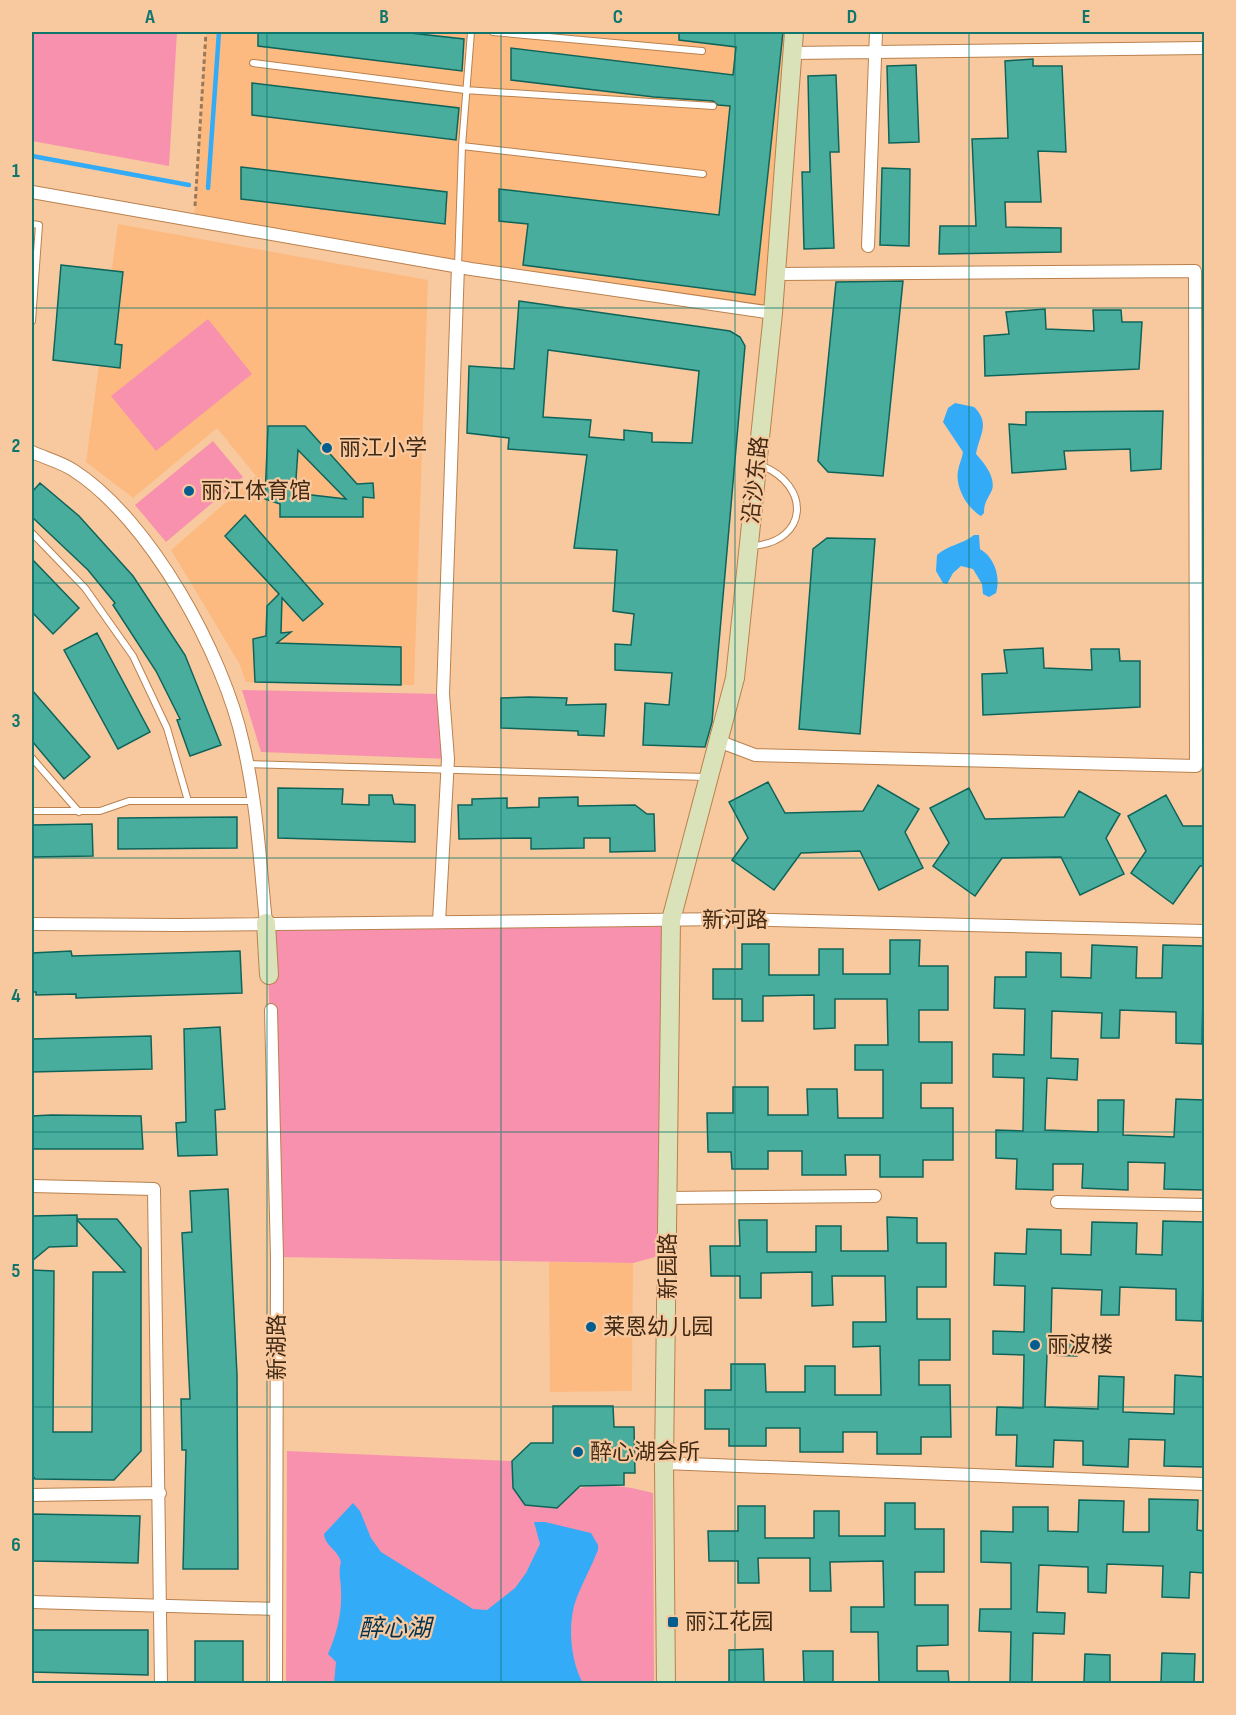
<svg xmlns="http://www.w3.org/2000/svg" width="1236" height="1715" font-family="'Sofia Sans Condensed','Noto Sans SC',sans-serif">
<style>
.built{fill:#fcba80}
.green{fill:#f891ae}
.water{fill:#34abf7}
.lines{fill:none;stroke-linecap:round;stroke-linejoin:round}
.stream{stroke:#34abf7;stroke-width:4.5}
.building{fill:#49ad9e;stroke:#0f645a;stroke-width:1.5;fill-rule:evenodd}
.lane-casing{stroke:#b9814e;stroke-width:8}
.street-casing{stroke:#b9814e;stroke-width:14}
.secondary-casing{stroke:#b9814e;stroke-width:20}
.path{stroke:#9a7858;stroke-width:3;stroke-dasharray:4.5 3;stroke-linecap:butt}
.lane{stroke:#fff;stroke-width:6}
.street{stroke:#fff;stroke-width:12}
.secondary{stroke:#d9e2b9;stroke-width:18}
.grid{fill:none;stroke:#0f766e;stroke-width:1.5;stroke-opacity:0.55}
.poi-dot{fill:#035d8e;stroke:#f8c99f;stroke-width:2}
.labels{text-anchor:middle;dominant-baseline:central;stroke-width:4.5;stroke-linejoin:round;paint-order:stroke}
.poi-label{font-size:22px;fill:#412a15;stroke:#f8c99f;text-anchor:start}
.street-label{font-size:22px;fill:#412a15;stroke:#f8c99f}
.water-label{font-size:24px;font-style:italic;fill:#013351;stroke:#f8c99f}
.neatline{fill:none;stroke:#0f766e;stroke-width:2}
.grid-label{font-size:20px;text-anchor:middle;font-weight:bold;fill:#0f766e}
</style>
<rect width="100%" height="100%" fill="#f8c99f"/>
<!-- built -->
<path class="built" d="M206,32H796L773,313L194,220Z
M118,224L428,280L414,685L246,682L239,663L171,550L256,476L217,428L133,498L86,462Z
M549,1262L633,1263L632,1391L550,1392Z"/>
<!-- green -->
<path class="green" d="M32,32H177L169,166L32,141Z
M208,319L252,374L156,451L111,396Z
M213,441L243,477L166,542L135,505Z
M242,690L443,694L448,759L261,752Z
M669,920L659,1256L633,1263L277,1257L274,1119L266,923Z
M287,1451L512,1461L513,1488L525,1505C576,1487 598,1478 653,1493L654,1683L286,1684Z"/>
<!-- water -->
<path class="water" d="M955,403L974,407C991,423 979,436 976,454C984,463 996,477 992,490C988,499 984,502 984,513L981,516C967,508 955,487 958,471C959,464 962,459 963,452L943,422L948,408Z
M974,535H979L980,549C994,557 1001,576 996,593L989,597L983,594L982,584L973,569L961,566L953,573L947,584L943,583L936,571L937,555C949,544 962,545 974,535Z
M353,1503L360,1511L371,1538L381,1552L473,1609L487,1610L515,1588L526,1573L540,1544L534,1522H545L591,1533L598,1545V1550C592,1566 583,1581 577,1597C567,1622 570,1661 583,1683H334L336,1662L328,1654C337,1633 342,1614 341,1591C341,1580 338,1573 341,1562C338,1550 325,1546 324,1534Z"/>
<g class="lines">
<!-- stream -->
<path class="stream" d="M32,156L189,185
M208,188L219,32"/>
</g>
<!-- building -->
<path class="building" d="M258,32H401L464,39L462,71L258,46Z
M679,32H783L755,295L523,265L528,224L499,221V189L719,215L730,106L718,105L713,101L654,97L511,80V48L733,75L736,47L679,40Z
M1033,59V66H1062L1066,152L1038,151L1041,202H1005L1006,227L1061,228V252L939,254L940,226H976L972,139L1008,138L1005,61Z
M916,65L919,142L889,143L887,66Z
M836,75L839,152H830L834,248L804,249L802,172H810L808,76Z
M252,83L459,108L456,140L252,115Z
M241,167L447,192L445,224L241,199Z
M882,168L910,169L909,246L880,245Z
M61,265L123,272L115,344L122,345L120,368L53,360Z
M903,281L883,476L828,472L818,461L836,282Z
M519,301L730,331L740,337L745,346L712,722L705,747L643,745L645,703L669,705L672,673L615,670V644L631,645L634,614L613,611L617,550L574,548L587,455L508,449L509,438L467,433L469,366L514,369ZM548,350L699,371L692,443L652,442V433L624,430V440L589,437L591,420L543,417Z
M1045,309L1046,329L1094,331L1093,310H1121L1122,322H1142L1139,369L985,376L984,336L1009,334L1006,312Z
M1163,411L1161,469L1131,471L1130,449L1064,451L1066,469L1012,473L1009,424L1026,425V412Z
M268,426H305L357,484L373,483L374,498L363,497V517H280V504L265,499ZM298,450L346,499L295,493Z
M40,483L79,516L133,576L185,655L221,745L190,756L177,720L180,719L156,671L113,605L115,603L88,570L32,517V492Z
M245,515L323,604L303,621L282,598L281,633L291,632L277,643L401,647V685L255,682L253,639L266,636L267,606L279,594L225,536Z
M827,538L875,539L860,734L799,729L813,549Z
M32,559L79,608L53,634L32,612Z
M97,633L150,732L118,749L64,650Z
M1043,648L1044,668L1092,670L1091,649H1119L1120,661H1140V707L983,715L982,674L1007,673L1004,650Z
M32,690L90,757L64,779L32,741Z
M529,697L567,698L566,705L606,704L604,736L578,735V731L501,728V698Z
M768,782L785,813L863,811L878,785L919,809L905,832L923,868L879,890L860,851L801,853L774,890L732,860L748,838L729,802Z
M278,788L343,789L342,804L369,805V795H392L394,804L415,805V842L278,838Z
M969,788L985,819L1064,817L1079,791L1120,814L1106,838L1124,874L1080,895L1061,857L1002,858L975,896L933,866L949,843L930,808Z
M1166,795L1183,826H1204V866H1200L1173,904L1131,873L1146,851L1128,816Z
M578,797V806L635,805L647,814H654L655,851L610,852V838H584V848L531,849V838L459,839L458,805H472V799L507,798V808L539,807V798Z
M237,817V848L118,849V818Z
M92,824L93,856L32,857V825Z
M890,940H920L919,966H948V1010H919V1042H952V1083H921V1108H953V1160H923V1177H880V1155H845L846,1175H802V1151H768V1169H732L731,1152H708L707,1113H733V1087H768V1115H808L807,1089H837L838,1118H883V1070H855V1045H888L887,999H835V1028L814,1029V995L763,996V1021H742V999H713V969H742V944H769V975H819V949H843V974H890Z
M1092,945L1137,947L1136,978H1162L1163,945L1204,946L1202,1044L1176,1043V1012L1120,1010L1119,1038H1101L1102,1013L1052,1011L1051,1058L1078,1059L1077,1080L1047,1078L1045,1130L1098,1132V1100H1124L1123,1135L1174,1137L1176,1099L1204,1100V1190L1164,1189L1165,1163L1128,1162V1190L1082,1188L1083,1164H1053V1190L1016,1189L1017,1159L996,1158V1130L1023,1131L1024,1078L993,1077V1054L1024,1055L1025,1009L994,1008L995,977H1026V952L1061,953V977L1091,978Z
M71,951L72,956L240,951L242,993L76,998V994L36,995V992H32V953Z
M220,1027L225,1109L215,1110L217,1155L178,1156L176,1123L186,1122L184,1029Z
M151,1036L152,1069L32,1072V1039Z
M51,1115L141,1116L143,1149H32V1116Z
M228,1189L237,1375L238,1569H183L186,1450H182L181,1399H190L182,1233L192,1232L190,1191Z
M77,1215V1219H117L141,1248V1451L114,1480L35,1479L32,1475V1270L54,1271L53,1432H92L93,1272H125L77,1220V1246L49,1247L32,1261V1216Z
M887,1217L917,1218V1243H946V1287H917V1319H950V1360H919V1385H950L951,1437H921V1454H877V1432H843V1452H800V1428H766V1446H729V1429H705V1390H731V1364H765L766,1392H805V1366H835V1395H881L880,1346L853,1347V1322H886L885,1276H832L833,1305L812,1306V1272L761,1273V1298H740V1276H711L710,1246H740L739,1220H767V1252H816V1226H841V1251H888Z
M1163,1221L1204,1222L1202,1321L1176,1320V1289L1120,1287L1119,1315H1101L1102,1290L1052,1288L1051,1335H1078L1077,1356L1047,1355L1045,1407L1098,1409L1099,1376L1124,1377L1123,1412L1174,1414L1175,1375L1204,1377V1467L1164,1466L1165,1440L1129,1439L1128,1467L1083,1465V1441L1054,1440L1053,1467L1016,1466L1017,1435H996L997,1407L1023,1408L1024,1355L993,1354V1331L1024,1332L1025,1286L994,1285L995,1253L1026,1254L1027,1229L1061,1230V1254L1091,1255L1092,1222L1137,1223L1136,1254L1162,1255Z
M553,1406H613L614,1427H634L635,1473H624V1485L580,1486L557,1508L525,1505L513,1488L512,1461L531,1443H553Z
M1149,1499L1198,1500L1197,1530L1204,1531V1573L1190,1572L1189,1598L1162,1597L1163,1566L1107,1564L1106,1593L1088,1592V1567L1039,1565L1037,1612L1065,1613L1064,1634L1033,1633L1032,1683H1010L1011,1632L979,1631L980,1609H1011V1563L981,1562V1531L1013,1532V1507H1048V1531L1078,1532L1079,1500L1124,1501L1123,1532H1149Z
M885,1503H915V1529H944V1572H915V1605H948V1645L917,1646V1671H948L949,1683H879L878,1632H851V1607H884L883,1561L830,1562L831,1591H810V1558H758L759,1583H738V1561H709L708,1531H738V1506H765V1538H814V1511H839V1536H885Z
M32,1514L140,1516L138,1563L32,1561Z
M32,1630H148V1675L32,1672Z
M195,1641H243V1683L195,1682Z
M763,1649L764,1683H729V1650Z
M803,1651H833V1683H804Z
M1162,1653L1195,1654L1194,1683H1161Z
M1085,1654L1110,1655V1683H1084Z"/>
<g class="lines">
<defs>
<path id="lane" d="M493,32L702,51
M253,63L465,90L713,106
M462,146L703,174
M32,224L39,225L32,321
M458,266L462,146L471,32
M32,533L85,588L133,656L167,728L188,801
M752,546C809,542 812,485 760,465
M32,758L79,812
M248,764L706,777
M32,811H100L129,801H253"/>
<path id="street" d="M792,53L1204,48
M32,192L471,269L773,313
M868,246L876,32
M32,452C45,458 61,462 73,470C150,519 224,655 243,743C257,802 260,863 266,923
M718,741L755,755L1196,766L1195,271L776,274
M439,922L448,759L443,694L458,266
M32,924L179,925L730,919L1204,931
M271,1010L277,1257L276,1684
M32,1186L154,1189L161,1684
M668,1198L875,1196
M1057,1202L1204,1205
M664,1463L1204,1484
M32,1495L160,1493
M32,1602L276,1609"/>
<path id="secondary" d="M266,923L269,975
M666,1684L664,1463L671,920L735,678L773,313L794,32"/>
</defs>
<!-- lane casing -->
<use href="#lane" class="lane-casing"/>
<!-- street casing -->
<use href="#street" class="street-casing"/>
<!-- secondary casing -->
<use href="#secondary" class="secondary-casing"/>
<!-- path -->
<path class="path" d="M195,206L206,32"/>
<!-- lane -->
<use href="#lane" class="lane"/>
<!-- street -->
<use href="#street" class="street"/>
<!-- secondary -->
<use href="#secondary" class="secondary"/>
</g>
<!-- grid -->
<path class="grid" d="M267,32V1684M501,32V1684M735,32V1684M969,32V1684M32,308H1204M32,583H1204M32,858H1204M32,1132H1204M32,1407H1204"/>
<!-- markers -->
<g class="poi-dot">
<circle cx="327" cy="448" r="6"/>
<circle cx="189" cy="491" r="6"/>
<circle cx="591" cy="1327" r="6"/>
<circle cx="1035" cy="1345" r="6"/>
<circle cx="578" cy="1452" r="6"/>
<rect x="667" y="1616" width="12" height="12" rx="3"/>
</g>
<g class="labels">
<!-- poi labels -->
<g class="poi-label">
<text x="339" y="448">丽江小学</text>
<text x="201" y="491">丽江体育馆</text>
<text x="603" y="1327">莱恩幼儿园</text>
<text x="1047" y="1345">丽波楼</text>
<text x="590" y="1452">醉心湖会所</text>
<text x="685" y="1622">丽江花园</text>
</g>
<!-- street labels -->
<g class="street-label">
<text transform="translate(756 480) rotate(-84)">沿沙东路</text>
<text x="735" y="920">新河路</text>
<text transform="translate(668 1266) rotate(-90)">新园路</text>
<text transform="translate(277 1347) rotate(-90)">新湖路</text>
</g>
<!-- water labels -->
<g class="water-label">
<text x="395" y="1628">醉心湖</text>
</g>
</g>
<!-- border -->
<rect width="1236" height="1715" fill="none" stroke="#f8c99f" stroke-width="66"/>
<rect x="33" y="33" width="1170" height="1649" class="neatline"/>
<g class="grid-label">
<text x="150" y="23">A</text>
<text x="384" y="23">B</text>
<text x="618" y="23">C</text>
<text x="852" y="23">D</text>
<text x="1086" y="23">E</text>
<text x="16" y="177">1</text>
<text x="16" y="452">2</text>
<text x="16" y="727">3</text>
<text x="16" y="1002">4</text>
<text x="16" y="1277">5</text>
<text x="16" y="1551">6</text>
</g>
</svg>
